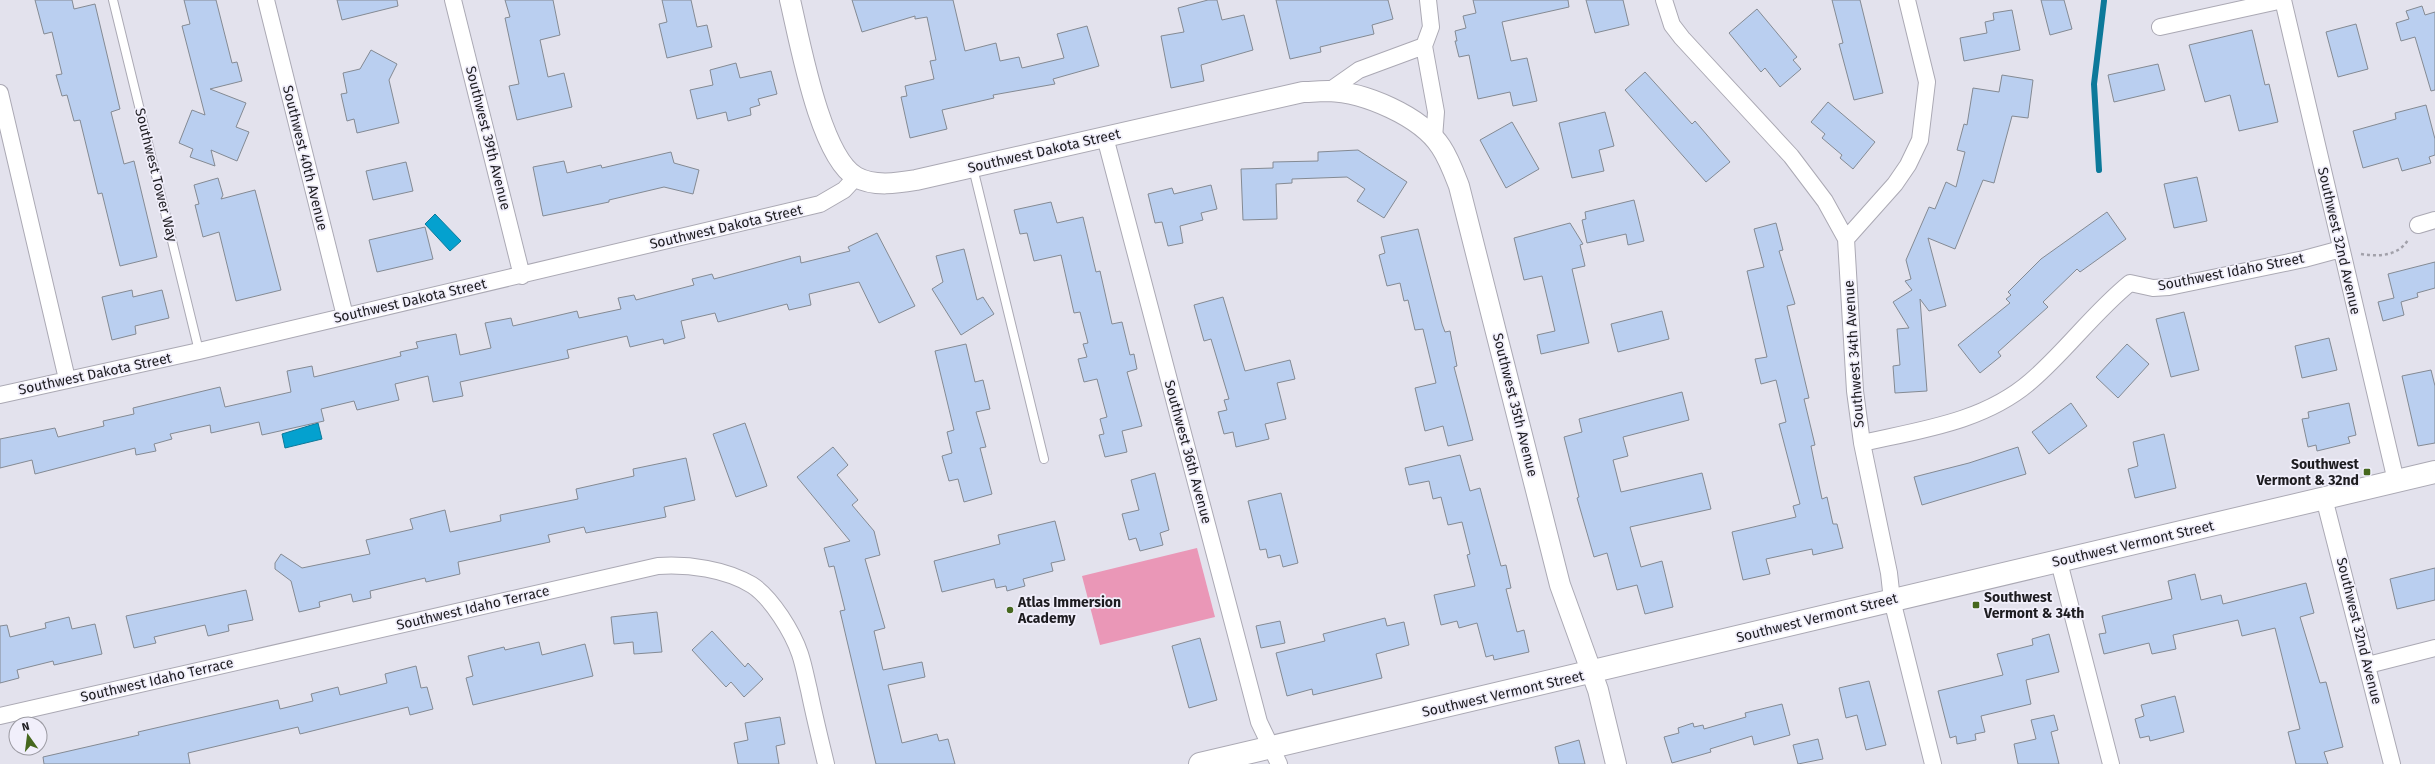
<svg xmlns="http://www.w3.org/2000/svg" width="2435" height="764" font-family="'Fira Sans',sans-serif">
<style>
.green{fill:#ea97b7}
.water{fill:#04a1cf;stroke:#0c799a}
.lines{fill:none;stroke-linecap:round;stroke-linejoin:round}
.stream{stroke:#0c799a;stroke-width:6}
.building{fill:#bacff0;stroke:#848a93}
.service-casing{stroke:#aba9b4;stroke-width:10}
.minor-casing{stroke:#aba9b4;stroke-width:18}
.tertiary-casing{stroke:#aba9b4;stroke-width:22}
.secondary-casing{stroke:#aba9b4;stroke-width:24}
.path{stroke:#a2a1aa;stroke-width:2.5;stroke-dasharray:3 3;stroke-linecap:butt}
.service{stroke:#fff;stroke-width:8}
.minor{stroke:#fff;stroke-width:16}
.tertiary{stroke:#fff;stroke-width:20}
.secondary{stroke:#fff;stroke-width:22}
.poi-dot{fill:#46681e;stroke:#f1effb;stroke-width:1.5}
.labels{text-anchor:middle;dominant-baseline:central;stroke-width:3.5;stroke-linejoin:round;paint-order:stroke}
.street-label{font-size:14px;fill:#1d1c20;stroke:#f1effb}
.poi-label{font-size:14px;font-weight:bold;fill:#1d1c20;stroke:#f1effb;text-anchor:start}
</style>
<rect width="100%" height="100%" fill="#e3e2ed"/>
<!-- green -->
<path class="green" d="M1197,548L1215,617L1100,645L1082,576Z"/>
<!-- water -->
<path class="water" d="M435,214L461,241L450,251L425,224Z
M318,423L322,439L285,448L282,434Z"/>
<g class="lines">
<!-- stream -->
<path class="stream" d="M2099,170L2094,84L2104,1"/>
</g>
<!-- building -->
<path class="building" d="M35,0H72L74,9L95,4L120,109L111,112L124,164L134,161L157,257L120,266L102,193L98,194L80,120L74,121L67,95L62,96L56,75L62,74L52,32L44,34Z
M184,0H216L232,63L237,62L242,81L210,89L246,103L236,127L249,132L237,161L211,150L215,166L190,157L193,149L179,143L192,110L205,115L182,26L190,24Z
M337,0H397L398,6L342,20Z
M505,0H553L560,35L540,40L548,77L564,73L572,107L517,120L509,86L519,84L505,18L510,17Z
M662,0H691L697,27L707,25L712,47L667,58L659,24L667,22Z
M852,0H953L965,51L996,43L1000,61L1019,57L1022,68L1064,58L1057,34L1087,26L1099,66L1053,79L1055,84L993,95L994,98L942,110L947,129L910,138L901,97L907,96L905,86L934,79L930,61L936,60L927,17L915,19V16L862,32Z
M1208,0H1217L1222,20L1244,15L1253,50L1201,65L1204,81L1171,88L1161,36L1184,32L1178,8Z
M1276,0H1388L1393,19L1372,25L1374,34L1320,47L1321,52L1290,59Z
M1473,0H1568L1569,7L1502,22L1511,61L1527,58L1537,101L1513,106L1510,92L1478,99L1469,55L1459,57L1455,41H1457L1455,31L1466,28L1463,16L1476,13Z
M1586,0H1623L1629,25L1595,33Z
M1832,0H1860L1883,93L1854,100L1839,44L1843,43Z
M2041,0H2064L2072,29L2050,35Z
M2422,6L2425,15L2435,12V90L2431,91L2415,37L2401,41L2396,23L2409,19L2406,11Z
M1757,9L1797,57L1793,60L1801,69L1780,87L1765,68L1761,72L1729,33Z
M2012,10L2020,50L1964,61L1960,38L1987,33L1985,22L1994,20L1993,13Z
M2356,24L2368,69L2338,77L2326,32Z
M2252,30L2265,85L2269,84L2278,122L2239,131L2230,95L2205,102L2189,45Z
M371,50L397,64L389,80L399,123L357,133L354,119L347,121L341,94L347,93L343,73L360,69Z
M736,63L740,78L771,71L777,94L758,99L760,105L750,108L751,115L728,121L726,112L697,119L690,90L713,85L710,70Z
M2158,64L2165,90L2114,102L2108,75Z
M1645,72L1692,124L1695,121L1730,162L1706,182L1625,90Z
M2002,75L2033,80L2028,118L2012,116L1994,183L1983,180L1955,249L1928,238L1946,306L1929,311L1920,299L1927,391L1895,393L1893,366L1900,365L1897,329L1909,328L1893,302L1912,290L1905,281L1911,279L1906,260L1929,207L1935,209L1946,182L1956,187L1965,152L1957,150L1964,124L1967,125L1973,88L1999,92Z
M1828,102L1875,142L1853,169L1840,158L1842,155L1822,138L1825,134L1811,122Z
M2426,105L2435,139V155L2429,157L2431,163L2402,171L2398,158L2363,168L2353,131L2396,119L2395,113Z
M1605,112L1614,146L1599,150L1604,171L1572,178L1559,123Z
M1512,122L1539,169L1506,188L1480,140Z
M1358,150L1407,182L1384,218L1357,201L1365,189L1347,177L1292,179V183L1276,184L1277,219L1243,220L1241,169L1273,168V162L1318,161V152Z
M671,152L674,163L699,170L693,194L664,187L609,200V202L543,216L533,167L564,161L567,173L601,165L602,168Z
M406,162L413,191L373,200L366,171Z
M2197,177L2207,221L2174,228L2164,184Z
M218,178L223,195L221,199L255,190L281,290L236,301L219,232L203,237L195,205L199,204L194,185Z
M1211,185L1217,209L1201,213L1203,220L1180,226L1183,243L1168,246L1162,222L1155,223L1148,194L1172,188L1174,194Z
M1634,200L1644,241L1628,245L1626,234L1587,243L1582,220L1586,219L1585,212Z
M1051,202L1057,223L1083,217L1096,272L1100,271L1112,324L1122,322L1130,355L1134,354L1137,369L1127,372L1142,426L1122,431L1127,452L1105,457L1099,435L1104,434L1100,419L1107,417L1097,379L1084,382L1078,359L1087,357L1083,344L1088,343L1080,312L1074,313L1061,255L1034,261L1027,233L1020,234L1014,210Z
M2107,212L2126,239L2080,272L2077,269L2043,302L2048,307L1998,352L2001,356L1980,373L1958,345L2010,303L2006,299L2011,295L2008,292L2041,259Z
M1570,223L1583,244L1580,245L1585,266L1572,269L1589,343L1541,354L1537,335L1555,331L1542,276L1524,280L1514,238Z
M1776,223L1783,250L1779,251L1795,304L1787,306L1809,398L1804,399L1815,445L1811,446L1815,466L1822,499L1827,497L1833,524H1837L1843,548L1813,555L1812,549L1766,559L1770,574L1743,580L1732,532L1796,517L1793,506L1800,504L1779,424L1786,422L1776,380L1761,384L1755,359L1767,357L1747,271L1764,267L1754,229Z
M425,227L433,259L377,272L369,240Z
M1418,229L1442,324L1445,332L1450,331L1457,366L1454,367L1473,440L1448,446L1443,426L1425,431L1415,388L1436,383L1423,329L1415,330L1408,300L1404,301L1400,283L1387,286L1379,255L1385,253L1381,237Z
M877,233L915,306L879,323L859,282L809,294L811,305L789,310L787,304L718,322L715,313L681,321L685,338L664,344L663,339L630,347L627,336L567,350L569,358L460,382L463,396L433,402L428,376L395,384L399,400L357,410L354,401L321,409L324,421L262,435L259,422L211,433L210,425L170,434L172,439L154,444L156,451L136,455L135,448L35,474L32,460L0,468V439L55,428L58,437L104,426L103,421L134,414L133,408L220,387L225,407L291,392L287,371L312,366L314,377L401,356L400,352L418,348L416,342L456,334L460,355L491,348L485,323L511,318L513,326L577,311L579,318L621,309L618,298L634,295L636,300L694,285L692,279L712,274L714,279L800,256L801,263L850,251L848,247Z
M964,249L977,300L983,297L994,314L961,335L932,289L943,282L936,256Z
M2435,262V288L2417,293L2418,297L2401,302L2404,315L2383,321L2378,302L2394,298L2388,274Z
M132,290L133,297L162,290L169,318L135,326L136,334L112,340L102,297Z
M1223,297L1245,371L1290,360L1295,379L1277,383L1286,419L1265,424L1269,439L1236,447L1233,432L1224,434L1218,412L1227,410L1224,400L1229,399L1211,339L1204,341L1194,305Z
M1662,311L1669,339L1618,352L1611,324Z
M2184,312L2199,370L2171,377L2156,319Z
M2329,338L2337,370L2302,378L2295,346Z
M966,344L975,382L983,380L990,409L976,412L986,447L980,448L992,494L964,502L958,479L949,481L942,456L952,453L947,432L954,430L935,351Z
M2127,344L2149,364L2118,398L2096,377Z
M2431,370L2435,386V443L2418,446L2402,376Z
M1682,392L1689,420L1623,437L1628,456L1613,460L1621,492L1702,473L1711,509L1630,527L1641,567L1662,561L1673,607L1645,614L1637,585L1617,590L1607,553L1594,557L1577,498L1579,497L1564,437L1582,432L1579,419Z
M2071,403L2087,426L2049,454L2032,432Z
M2349,403L2356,435L2348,437L2350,443L2317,451L2316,445L2308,447L2302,419L2309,418L2308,412Z
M745,423L767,486L736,497L713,434Z
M2164,434L2176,488L2135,498L2128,469L2138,466L2133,442Z
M833,447L848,465L837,475L858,500L852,505L874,531L880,555L865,559L885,628L874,631L883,670L922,662L925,677L888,685L902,743L937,734L939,741L948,739L955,764H876L840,611L845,610L834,566L829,567L824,548L850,541L797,477Z
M2018,447L2026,474L1922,505L1914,477L1969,463Z
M1460,455L1470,491L1480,488L1501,566L1506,565L1511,588L1506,589L1517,632L1524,630L1529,652L1494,660L1493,655L1486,657L1477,623L1459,628L1457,621L1441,625L1434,595L1475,586L1467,555L1470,554L1462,522L1448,525L1441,497L1433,499L1429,481L1409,485L1405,468Z
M686,458L695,500L664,507L666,517L586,533L584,527L548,535L550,542L458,562L460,574L426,582L425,578L370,591L371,598L353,602L351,594L319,602L320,607L299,612L291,581L275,569V563L281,554L302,568L370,554L366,540L413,529L410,519L445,510L450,532L501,521L500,515L578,499L576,489L634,476L633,469Z
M1155,473L1169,530L1160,533L1163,545L1140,551L1136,538L1129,540L1122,514L1139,510L1131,480Z
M1281,493L1298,563L1283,567L1280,555L1268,558L1266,549L1260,550L1248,501Z
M1055,521L1065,560L1051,563L1053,571L1023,579L1025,586L1007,591L1006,586L996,588L994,579L942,592L934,561L1000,544L998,535Z
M2435,568V600L2397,609L2390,579Z
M2195,574L2201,600L2221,595L2223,604L2306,583L2314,613L2300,617L2320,683L2326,682L2343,747L2324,752L2328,764H2296L2288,732L2300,729L2275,628L2242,636L2238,620L2173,635L2176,649L2152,654L2149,643L2104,654L2099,634L2106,633L2102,616L2172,599L2168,581Z
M246,590L253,620L228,625L229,631L208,636L205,625L154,637L156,643L134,648L126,616Z
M657,612L662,652L634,654L633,642L614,644L611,617Z
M69,617L72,629L95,624L102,654L54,665L53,661L17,670L19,678L0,683V626L7,625L10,637L46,628L45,623Z
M1385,618L1387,626L1404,622L1409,645L1376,654L1382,678L1313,695L1312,689L1287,696L1276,653L1325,641L1323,634Z
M1280,621L1285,643L1261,648L1256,626Z
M712,631L745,667L748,663L763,679L744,697L731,682L726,687L692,650Z
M2049,634L2059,672L2026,680L2031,704L1981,716L1985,732L1975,734L1976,740L1957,744L1956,736L1950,738L1938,691L2003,675L1997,654L2033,645L2032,639Z
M1200,638L1217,700L1189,708L1172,646Z
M539,642L542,655L585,644L593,676L473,705L466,678L473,676L468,656L504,647L505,650Z
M416,666L421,688L427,687L433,709L410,715L408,707L300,734L298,727L188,753L190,764H44L43,757L139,735L138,732L278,700L280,709L313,701L311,694L338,687L340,695L387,683L385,674Z
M1869,681L1886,745L1866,750L1857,715L1846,718L1839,688Z
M2175,696L2184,732L2150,741L2149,736L2140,738L2135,719L2144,716L2141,705Z
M1782,704L1790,735L1754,745L1752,736L1710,749L1711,752L1672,763L1664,737L1679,733L1678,728L1693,723L1694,727L1703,725L1704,729L1746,717L1745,713Z
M2054,715L2058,730L2051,732L2059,764H2018L2014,744L2036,739L2031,720Z
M780,717L785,744L776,746L779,764H738L734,743L748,740L745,723Z
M1818,739L1823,759L1798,764L1793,745Z
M1579,740L1585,764H1559L1555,747Z"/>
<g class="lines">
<defs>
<path id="service" d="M113,0L199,351
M973,168L1044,459"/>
<path id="minor" d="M266,0L345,316
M453,0L522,276
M1664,0L1672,25L1682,38L1791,156L1825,201L1846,239L1855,391L1862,443L1889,573L1892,600L1933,764
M2283,0L2396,481
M2160,27L2283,0
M1424,46L1436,112L1434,138
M1329,91L1359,70L1424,46L1431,27L1428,0
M0,93L67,379
M1105,137L1259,722L1279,764
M2418,225L2435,220
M1846,239L1895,184L1908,165L1920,140L1927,82L1907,0
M0,395L199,351L820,204L844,190L856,177
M1862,443C1920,430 1984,422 2031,381C2066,351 2094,312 2130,283L2153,288L2169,287L2304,259L2341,249
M2324,498L2392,764
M2059,562L2111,764
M2368,665L2435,648
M0,716L658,566C689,564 725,569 752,585C772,598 793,633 800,654C804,666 806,678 809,690C814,715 820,739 826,764"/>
<path id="tertiary" d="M790,0C800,42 820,156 856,177C874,187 898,183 916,180L1303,92C1312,92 1320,91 1328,91C1364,92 1421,116 1441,147C1449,159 1454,173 1459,186L1560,585L1598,690L1616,764"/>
<path id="secondary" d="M1200,764L2435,472"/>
</defs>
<!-- service casing -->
<use href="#service" class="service-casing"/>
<!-- minor casing -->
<use href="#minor" class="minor-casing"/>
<!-- tertiary casing -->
<use href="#tertiary" class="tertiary-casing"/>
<!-- secondary casing -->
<use href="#secondary" class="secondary-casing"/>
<!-- path -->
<path class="path" d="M2361,254C2379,257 2398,256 2408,240"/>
<!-- service -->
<use href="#service" class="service"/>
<!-- minor -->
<use href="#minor" class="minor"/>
<!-- tertiary -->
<use href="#tertiary" class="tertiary"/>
<!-- secondary -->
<use href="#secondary" class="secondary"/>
</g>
<!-- markers -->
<g class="poi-dot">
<rect x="2363" y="468" width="8" height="8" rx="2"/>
<rect x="1972" y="601" width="8" height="8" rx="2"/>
<circle cx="1010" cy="610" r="4"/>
</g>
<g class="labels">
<!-- street labels -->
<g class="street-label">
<text transform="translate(488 138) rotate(76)">Southwest 39th Avenue</text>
<text transform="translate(1044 151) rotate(-13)">Southwest Dakota Street</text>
<text transform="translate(305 158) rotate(76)">Southwest 40th Avenue</text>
<text transform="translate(156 175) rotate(76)">Southwest Tower Way</text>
<text transform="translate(726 227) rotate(-13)">Southwest Dakota Street</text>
<text transform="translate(2339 241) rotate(77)">Southwest 32nd Avenue</text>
<text transform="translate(2231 272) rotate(-11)">Southwest Idaho Street</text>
<text transform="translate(410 301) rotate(-13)">Southwest Dakota Street</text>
<text transform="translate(1854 354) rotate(-94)">Southwest 34th Avenue</text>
<text transform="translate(95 374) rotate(-12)">Southwest Dakota Street</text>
<text transform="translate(1515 405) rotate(76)">Southwest 35th Avenue</text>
<text transform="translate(1188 452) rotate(75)">Southwest 36th Avenue</text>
<text transform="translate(2133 544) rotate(-13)">Southwest Vermont Street</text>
<text transform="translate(473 608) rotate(-13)">Southwest Idaho Terrace</text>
<text transform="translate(1817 618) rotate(-14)">Southwest Vermont Street</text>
<text transform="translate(2359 631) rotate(76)">Southwest 32nd Avenue</text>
<text transform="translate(157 680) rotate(-13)">Southwest Idaho Terrace</text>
<text transform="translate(1503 694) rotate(-13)">Southwest Vermont Street</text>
</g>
<!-- poi labels -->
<g class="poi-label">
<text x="2359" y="464" text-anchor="end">Southwest<tspan x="2359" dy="16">Vermont &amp; 32nd</tspan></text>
<text x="1984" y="597">Southwest<tspan x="1984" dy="16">Vermont &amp; 34th</tspan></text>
<text x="1018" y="602">Atlas Immersion<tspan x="1018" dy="16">Academy</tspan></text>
</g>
</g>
<!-- north arrow -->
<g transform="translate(28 736) rotate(346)"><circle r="19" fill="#f1effb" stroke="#9c9ba3"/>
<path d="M0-3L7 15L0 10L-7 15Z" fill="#46681e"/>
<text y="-6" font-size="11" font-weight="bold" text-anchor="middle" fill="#1d1c20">N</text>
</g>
</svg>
